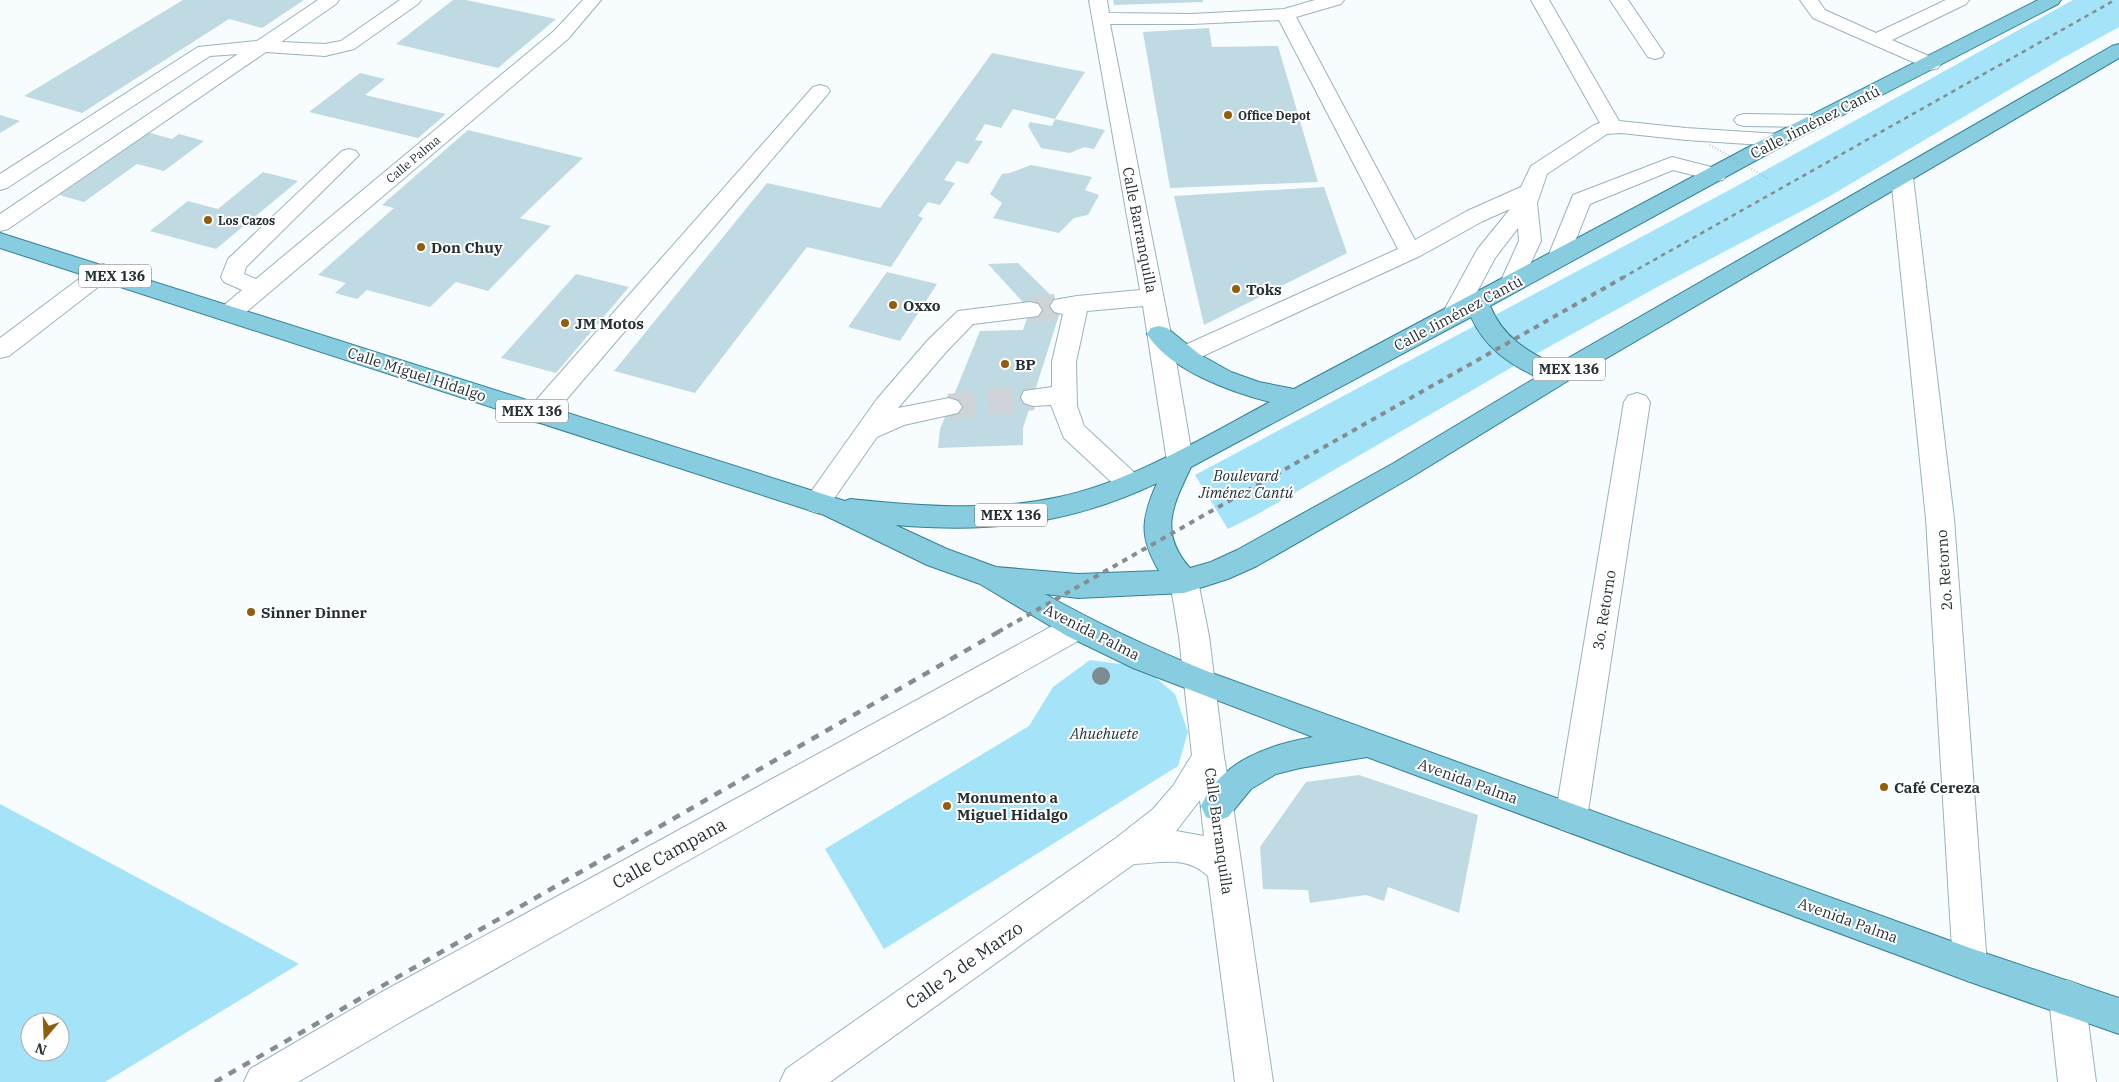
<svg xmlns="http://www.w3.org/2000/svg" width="2119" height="1082" font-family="'IBM Plex Serif',serif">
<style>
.green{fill:#a4e3f8;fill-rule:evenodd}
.building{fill:#bfdae3}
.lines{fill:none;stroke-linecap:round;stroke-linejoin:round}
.minor-tunnel{stroke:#cdd3d6;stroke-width:26;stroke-dasharray:26 13;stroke-linecap:butt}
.minor-casing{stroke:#99b3bc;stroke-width:2}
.major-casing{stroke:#338096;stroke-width:2}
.minor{fill:#fff;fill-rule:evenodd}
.major{fill:#88cddf;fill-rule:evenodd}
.rail-far2{stroke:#858d90;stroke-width:2.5;stroke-dasharray:4.5 4.5;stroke-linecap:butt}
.rail-far1{stroke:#858d90;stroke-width:4;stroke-dasharray:5.5 5.5;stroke-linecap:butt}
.rail{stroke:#858d90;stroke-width:4.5;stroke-dasharray:8 8;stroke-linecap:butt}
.path-bridge{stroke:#a0a7a9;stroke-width:2.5;stroke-dasharray:0.5 2.5;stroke-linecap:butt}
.tree{fill:#7d8c91}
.poi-dot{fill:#915d0f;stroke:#fff;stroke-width:2}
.labels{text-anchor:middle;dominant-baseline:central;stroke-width:4;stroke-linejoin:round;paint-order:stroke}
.far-poi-label{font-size:12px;font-weight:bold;fill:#273135;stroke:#fff;text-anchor:start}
.far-street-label{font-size:12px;fill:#273135;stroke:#fff}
.shield{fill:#fff;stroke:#686f72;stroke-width:1}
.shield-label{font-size:14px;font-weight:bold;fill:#273135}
.street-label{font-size:15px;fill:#273135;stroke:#fff}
.poi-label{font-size:15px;font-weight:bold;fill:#273135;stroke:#fff;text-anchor:start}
.park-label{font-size:15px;font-style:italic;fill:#193037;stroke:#fff}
.near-street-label{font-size:18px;fill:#273135;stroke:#fff}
</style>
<rect width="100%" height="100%" fill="#f7fcfe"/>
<!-- green -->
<path class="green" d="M2073,0H2119V27L2061,59L1830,196L1661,285L1514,366L1256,515L1228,529L1195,475L1735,187Z
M1090,660L1143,667L1175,694L1188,732L1178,766L884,949L825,849L1029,726L1053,687Z
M0,804L299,964L105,1082H0ZM30,1022H60V1052H30Z"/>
<!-- building -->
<path class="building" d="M183,0H304L262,28L229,19L82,113L24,96Z
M453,0H466L556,19L498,68L396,44Z
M1113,0H1203V2L1114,5Z
M1209,28L1212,47L1278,46L1318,182L1170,188L1143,32Z
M992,53L1085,72L1055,119L1105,130L1094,149L1084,147L1070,153L1041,148L1028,126L1030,122L1052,126L1055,119L1013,109L1001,128L985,124L975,140L983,141L968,164L957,161L944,180L955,183L940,205L928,202L918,216L923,218L891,267L807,247L695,393L614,371L767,183L880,208Z
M360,73L385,79L365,95L446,114L418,138L309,112Z
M0,115L20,121L0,133Z
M468,130L583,158L520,218L551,226L488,291L456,282L430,307L367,290L357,299L335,293L346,283L318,275L394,208L382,205Z
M147,132L172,139L179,134L204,141L164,171L137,164L84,202L59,195Z
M1031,165L1092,177L1085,190L1099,195L1088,215L1074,218L1059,233L993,218L1002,203L990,194L1002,174L1010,173Z
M263,172L298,181L216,249L150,231L188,201L218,209Z
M1324,187L1347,253L1204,325L1174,196Z
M1018,263L1062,306L1023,428V445L938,448L940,429L980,331L1023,330L1030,310L988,264Z
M887,272L937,284L900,341L848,327Z
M576,274L629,287L556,373L501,358Z
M1359,775L1478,815L1459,913L1388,887L1384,901L1366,895L1310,903L1308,890L1263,889L1260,847L1306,782Z"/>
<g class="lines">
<!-- minor-tunnel -->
<path class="minor-tunnel" d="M1030,310L1062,306
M949,407L1033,397"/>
<defs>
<path id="minor" d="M318,0H339L336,4L281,42L325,44L341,41L400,0H421L418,4L354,49L325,56L266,52L8,229L0,231V214L238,54L210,56L7,188L0,190V174L198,47L257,41Z
M583,0H601L568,39L238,319L230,321L222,319L218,313L222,307L242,290L224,282L221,277L228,259L342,151L349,149L356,151L359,155L246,267L244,274L256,279L554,31Z
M1089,0H1107L1109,13L1192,14L1284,9L1315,0H1344L1341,4L1296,17L1415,240L1467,211L1521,187L1531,166L1594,125L1600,123L1531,0H1549L1619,121L1686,128L1779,134L1786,136L1789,140L1786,144L1779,146L1686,140L1621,133L1607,134L1547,174L1537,203L1541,241L1518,290L1510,293L1502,290L1499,285L1519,241L1518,228L1495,258L1461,322L1453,324L1445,322L1441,316L1477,250L1510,209L1483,221L1420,256L1192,361L1183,364L1176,361L1193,461L1189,468L1180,471L1171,468L1167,461L1143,306L1087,311L1076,362L1077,406L1084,426L1138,476L1142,483L1138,490L1129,493L1120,490L1064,438L1051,405L1033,406L1024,403L1021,397L1024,391L1052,387V362L1063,314L1054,312L1050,306L1054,300L1077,296L1140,290ZM1279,20L1398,249L1174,350L1110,24H1192Z
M1610,0H1628L1664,53L1662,57L1655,59L1648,57Z
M1800,0H1818L1825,10L1876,33L1946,0H1969L1966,4L1892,40L1938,60L1941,64L1938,68L1931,70L1813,18Z
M820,85L827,87L830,91L827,95L548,421L539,423L530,421L526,414L530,407L813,87Z
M1744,114L1814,115L1821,117L1824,121L1821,125L1814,127L1744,126L1737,124L1734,120L1737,116Z
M1672,157L1723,170L1727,175L1723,180L1716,181L1673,170L1590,204L1566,264L1558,266L1550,264L1547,259L1573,195Z
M1902,171L1909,172L1913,177L1954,519L1987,965L1982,977L1970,982L1958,977L1953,965L1926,519L1891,177L1895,172Z
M103,264L111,267L114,272L111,277L9,356L0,358V338L95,267Z
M1030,302L1038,304L1042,310L1038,316L973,324L946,352L898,408L949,398L958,401L962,407L958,413L904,425L877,437L826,510L817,513L808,510L804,503L808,496L877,399L928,340L958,311Z
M1637,393L1646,396L1650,402L1587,818L1582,829L1571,833L1560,829L1555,818L1624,402L1628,396Z
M1184,569L1194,573L1198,581L1209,636L1224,757L1233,806L1273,1082H1235L1208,876C1186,855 1162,863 1134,864L830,1082H780L786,1069L1116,838L1153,809L1173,786L1192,755L1179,636L1170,581L1174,573ZM1200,800L1204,836L1176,831Z
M1077,615L1087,618L1092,627L1087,636L406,1019L298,1082H244L250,1069L380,993L1067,618Z
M2067,980L2080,985L2085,998L2096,1082H2058L2049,998L2054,985Z"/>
<path id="major" d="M2038,0H2061L2058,4L1773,151L1490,306C1503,337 1526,351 1556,365L2112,46L2119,44V58L1566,382L1410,478L1257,566L1228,579L1184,593L1078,598L1045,594C1098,624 1152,649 1209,672L1970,948L2119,998V1034L1970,982L1367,757L1300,768L1276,774L1251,789L1228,817L1217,821L1206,817L1201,806C1221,761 1268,745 1313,737L1133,668L1067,636L980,584L927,565L824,515L0,248V233L845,501L850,499C919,506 990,512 1059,497C1131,482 1204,437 1270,402C1231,392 1169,370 1147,334L1151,328L1159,326L1167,328L1199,354L1231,372L1259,382L1294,389L1758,142ZM1471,317C1485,347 1507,363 1537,377L1392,464L1237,550L1211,562L1190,568C1158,532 1173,505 1191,467ZM1157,483C1141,519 1139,537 1159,571L1078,574L996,567L947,549L895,525C992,533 1068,525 1157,483Z"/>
</defs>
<!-- minor casing -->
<use href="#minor" class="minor-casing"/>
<!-- major casing -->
<use href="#major" class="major-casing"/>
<!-- minor -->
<use href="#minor" class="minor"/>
<!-- major -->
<use href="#major" class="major"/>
<!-- rail-far2 -->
<path class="rail-far2" d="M1622,278L2115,0"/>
<!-- rail-far1 -->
<path class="rail-far1" d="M998,632L1624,277"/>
<!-- rail -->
<path class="rail" d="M215,1082L1000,631"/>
<!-- path-bridge -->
<path class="path-bridge" d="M1710,145L1769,179"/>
</g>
<!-- trees -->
<circle class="tree" cx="1101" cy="676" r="9"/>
<!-- markers -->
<g class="poi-dot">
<circle cx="1228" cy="115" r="5"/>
<circle cx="208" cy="220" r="5"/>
<circle cx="421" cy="247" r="5"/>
<circle cx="1236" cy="289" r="5"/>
<circle cx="893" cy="305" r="5"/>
<circle cx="565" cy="323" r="5"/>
<circle cx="1005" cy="364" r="5"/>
<circle cx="251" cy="612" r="5"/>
<circle cx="1884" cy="787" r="5"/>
<circle cx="947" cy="806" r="5"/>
</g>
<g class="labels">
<!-- far-poi labels -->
<g class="far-poi-label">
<text x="1238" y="115">Office Depot</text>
<text x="218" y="220">Los Cazos</text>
</g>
<!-- far-street labels -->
<g class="far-street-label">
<text transform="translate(413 159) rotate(-40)">Calle Palma</text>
</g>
<!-- shield labels -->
<g class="shield">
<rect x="79" y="264.5" width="72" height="23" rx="4"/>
<rect x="1533" y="357.5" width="72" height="23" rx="4"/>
<rect x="496" y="399.5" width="72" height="23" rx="4"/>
<rect x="975" y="503.5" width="72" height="23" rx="4"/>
</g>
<g class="shield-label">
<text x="115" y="276">MEX 136</text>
<text x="1569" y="369">MEX 136</text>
<text x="532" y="411">MEX 136</text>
<text x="1011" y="515">MEX 136</text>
</g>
<!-- street labels -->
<g class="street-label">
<text transform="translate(1815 122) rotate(-27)">Calle Jiménez Cantú</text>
<text transform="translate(1140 230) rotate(79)">Calle Barranquilla</text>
<text transform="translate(1458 313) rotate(-28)">Calle Jiménez Cantú</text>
<text transform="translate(417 374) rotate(18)">Calle Míguel Hidalgo</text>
<text transform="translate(1944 570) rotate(-94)">2o. Retorno</text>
<text transform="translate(1604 610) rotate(-81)">3o. Retorno</text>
<text transform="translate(1092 632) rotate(27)">Avenida Palma</text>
<text transform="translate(1468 781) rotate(20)">Avenida Palma</text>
<text transform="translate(1219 831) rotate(82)">Calle Barranquilla</text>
<text transform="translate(1848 920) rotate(20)">Avenida Palma</text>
</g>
<!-- poi labels -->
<g class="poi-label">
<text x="431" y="247">Don Chuy</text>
<text x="1246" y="289">Toks</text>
<text x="903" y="305">Oxxo</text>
<text x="575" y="323">JM Motos</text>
<text x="1015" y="364">BP</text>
<text x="261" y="612">Sinner Dinner</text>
<text x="1894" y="787">Café Cereza</text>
<text x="957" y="797">Monumento a<tspan x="957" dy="17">Miguel Hidalgo</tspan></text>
</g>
<!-- park labels -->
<g class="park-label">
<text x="1246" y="475">Boulevard<tspan x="1246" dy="17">Jiménez Cantú</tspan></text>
<text x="1104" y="733">Ahuehuete</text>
</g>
<!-- near-street labels -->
<g class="near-street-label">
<text transform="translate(669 853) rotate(-29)">Calle Campana</text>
<text transform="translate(964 965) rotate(-35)">Calle 2 de Marzo</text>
</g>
</g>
<!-- north arrow -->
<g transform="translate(45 1037) rotate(199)"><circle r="24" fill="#ffffff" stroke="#a9adae"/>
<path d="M0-4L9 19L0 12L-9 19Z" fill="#915d0f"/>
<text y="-8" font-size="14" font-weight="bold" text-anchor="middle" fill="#273135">N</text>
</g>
</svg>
